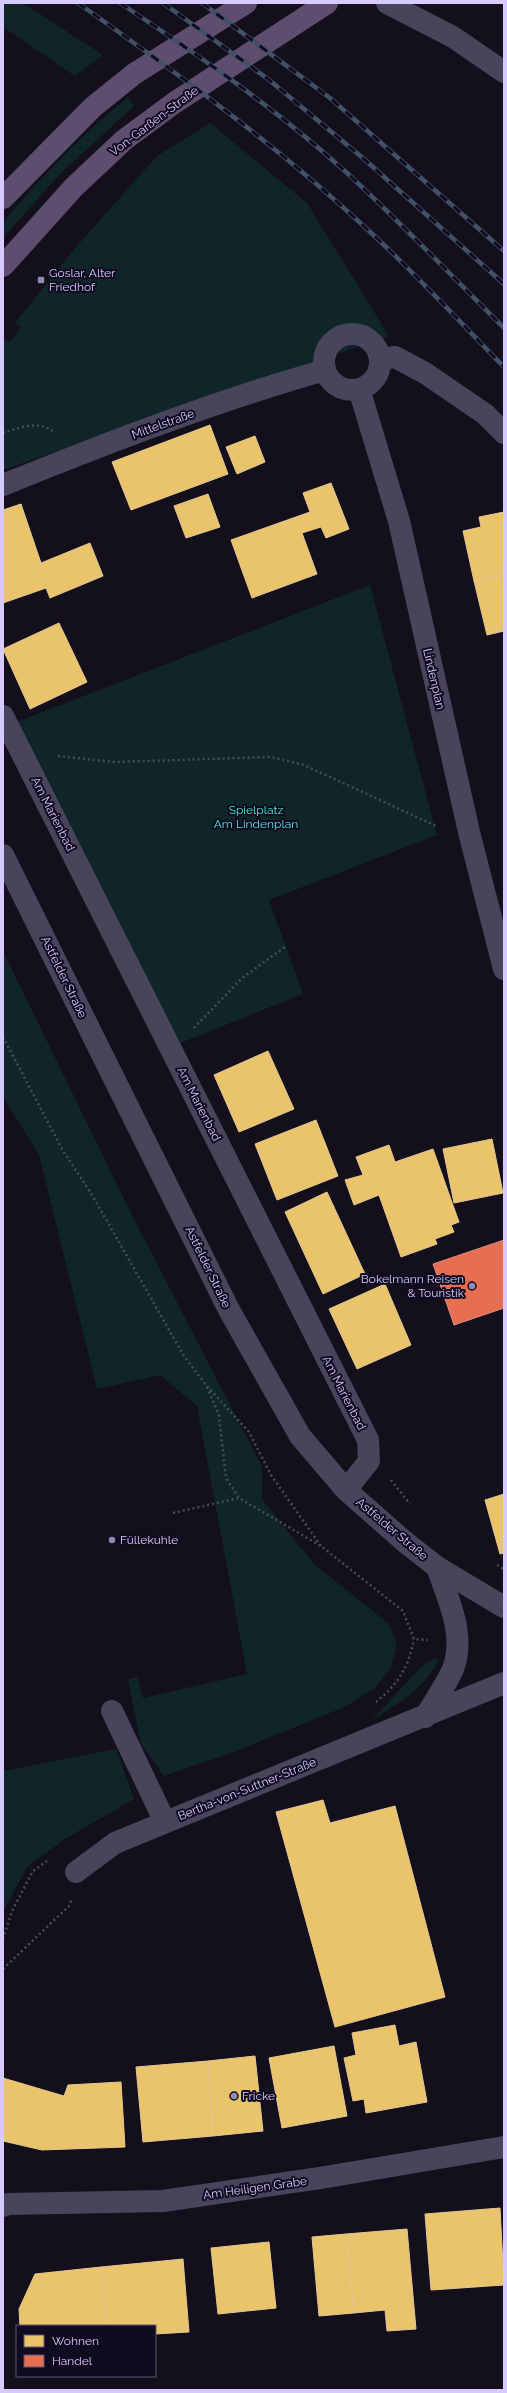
<svg xmlns="http://www.w3.org/2000/svg" width="507" height="2393" font-family="Raleway,sans-serif">
<style>
.green{fill:#0f2528}
.homes{fill:#e9c46a;stroke:#e4c697}
.shops{fill:#e76f51;stroke:#e28a85}
.lines{fill:none;stroke-linecap:round;stroke-linejoin:round}
.path{stroke:#434e5d;stroke-width:2.5;stroke-dasharray:2 3;stroke-linecap:butt}
.minor{stroke:#48445c;stroke-width:22}
.major{stroke:#5e4d6e;stroke-width:22}
.rail-casing{stroke:#415166;stroke-width:4.5}
.rail{stroke:#110b20;stroke-width:3;stroke-dasharray:9;stroke-linecap:butt}
.poi-dot{fill:#9289af;stroke:#110b20;stroke-width:1.5}
.labels{text-anchor:middle;dominant-baseline:central;stroke-width:4;stroke-linejoin:round;paint-order:stroke}
.street-label{font-size:12px;fill:#d7caff;stroke:#110b20}
.poi-label{font-size:12px;fill:#d7caff;stroke:#110b20;text-anchor:start}
.park-label{font-size:12px;fill:#50e6d3;stroke:#110b20}
</style>
<rect width="100%" height="100%" fill="#13101b"/>
<!-- green -->
<path class="green" d="M3,3H23L103,55L75,76L3,27Z
M128,97L134,106L59,175L3,238V222C41,177 82,134 128,97Z
M210,123L307,203L389,336L3,470V340L4,338L10,342L21,327L15,323L76,247L157,156Z
M370,585L437,835L269,900L303,994L178,1044L14,723Z
M3,951L131,1213L262,1467V1499L314,1564L389,1624L397,1645L390,1669L377,1686L347,1706L234,1752L164,1776L141,1744L128,1679L137,1677L143,1698L247,1674L197,1406L160,1375L97,1389L39,1155L3,1097Z
M435,1658L439,1660C422,1691 400,1702 371,1721L421,1667Z
M116,1749L134,1799L65,1839L27,1867L3,1912V1771Z"/>
<!-- homes -->
<path class="homes" d="M210,425L228,474L131,510L112,462Z
M255,436L265,462L237,474L226,447Z
M331,483L349,529L326,538L321,527L302,533L317,574L252,598L231,540L310,512L303,493Z
M208,494L220,527L186,538L174,506Z
M21,504L41,563L90,543L103,576L50,598L46,588L3,603V510Z
M504,512V575L474,581L463,531L481,527L479,517Z
M504,575V631L487,635L474,581Z
M59,623L87,682L30,709L3,649Z
M268,1051L294,1109L239,1132L214,1075Z
M316,1120L338,1176L277,1200L255,1144Z
M492,1139L503,1193L454,1203L443,1149Z
M389,1145L395,1162L433,1149L459,1222L451,1225L454,1232L435,1239L437,1244L401,1257L379,1195L354,1205L345,1180L363,1175L356,1157Z
M327,1192L365,1274L323,1294L285,1212Z
M385,1284L411,1345L357,1369L329,1309Z
M504,1494V1553L500,1554L485,1500Z
M323,1800L330,1823L395,1806L445,1997L335,2027L276,1812Z
M395,2025L399,2046L416,2042L427,2102L366,2113L364,2099L353,2101L344,2058L356,2055L352,2033Z
M334,2046L347,2116L282,2128L269,2058Z
M255,2056L263,2131L213,2136L208,2061Z
M208,2061L213,2136L143,2142L136,2067Z
M3,2078L64,2096L68,2085L121,2082L125,2147L42,2150L3,2141Z
M500,2208L504,2285L431,2290L425,2214Z
M407,2229L416,2329L387,2331L385,2310L354,2313L346,2234Z
M346,2234L354,2313L319,2316L312,2237Z
M269,2242L276,2308L218,2314L211,2248Z
M183,2259L189,2332L155,2334V2326H107L101,2267Z
M101,2267L107,2326H20L19,2309L35,2274Z"/>
<!-- shops -->
<path class="shops" d="M504,1240V1308L454,1325L433,1264Z"/>
<g class="lines">
<!-- path -->
<path class="path" d="M3,433C19,428 41,419 55,433
M58,756L114,762L271,757L304,765L436,826
M194,1028L241,979L286,946
M3,1037L62,1149L92,1195L184,1356L206,1385L249,1432L271,1475L321,1546
M207,1387L219,1415L226,1478L239,1498L321,1546L403,1611L414,1639L428,1640
M391,1480L410,1504
M173,1513L239,1498
M497,1565L504,1569
M376,1702C399,1683 408,1668 414,1639
M3,1939L12,1911L33,1871L47,1861
M3,1969L70,1905L71,1900"/>
<!-- minor -->
<path class="minor" d="M387,3L453,37L504,72
M324 362a28 28 0 1 1 56 0a28 28 0 1 1-56 0Z
M380,359L395,357L425,373L485,414L504,433
M359,389L399,521L469,832L504,969
M3,485C109,442 216,401 325,370
M3,716L368,1440L369,1461L346,1490
M3,855L228,1308L300,1436L346,1490L405,1542L437,1567L504,1607
M112,1711L165,1822
M425,1717C434,1702 446,1685 453,1669C466,1635 448,1599 437,1567
M76,1872L115,1843L504,1683
M3,2206L8,2204L163,2201L320,2178L504,2147"/>
<!-- major -->
<path class="major" d="M3,198L93,107L134,74L246,3
M3,266L74,187L124,140L174,103L327,3"/>
<defs>
<path id="rail" d="M78,3C178,74 278,146 368,230C415,273 459,321 504,367
M120,3C198,55 278,110 347,173C401,223 452,276 504,328
M163,3L268,79L364,159L504,284
M202,3L330,98L504,251"/>
</defs>
<!-- rail casing -->
<use href="#rail" class="rail-casing"/>
<!-- rail -->
<use href="#rail" class="rail"/>
</g>
<!-- markers -->
<g class="poi-dot">
<rect x="37" y="276" width="8" height="8" rx="2"/>
<circle cx="472" cy="1286" r="4"/>
<circle cx="112" cy="1540" r="4"/>
<circle cx="234" cy="2096" r="4"/>
</g>
<g class="labels">
<!-- street labels -->
<g class="street-label">
<text transform="translate(154 121) rotate(-37)">Von-Garßen-Straße</text>
<text transform="translate(163 424) rotate(-20)">Mittelstraße</text>
<text transform="translate(434 679) rotate(77)">Lindenplan</text>
<text transform="translate(53 814) rotate(63)">Am Marienbad</text>
<text transform="translate(64 977) rotate(64)">Astfelder Straße</text>
<text transform="translate(199 1104) rotate(63)">Am Marienbad</text>
<text transform="translate(208 1267) rotate(64)">Astfelder Straße</text>
<text transform="translate(344 1393) rotate(63)">Am Marienbad</text>
<text transform="translate(392 1529) rotate(40)">Astfelder Straße</text>
<text transform="translate(247 1789) rotate(-22)">Bertha-von-Suttner-Straße</text>
<text transform="translate(255 2188) rotate(-8)">Am Heiligen Grabe</text>
</g>
<!-- poi labels -->
<g class="poi-label">
<text x="49" y="273">Goslar, Alter<tspan x="49" dy="14">Friedhof</tspan></text>
<text x="464" y="1279" text-anchor="end">Bokelmann Reisen<tspan x="464" dy="14">&amp; Touristik</tspan></text>
<text x="120" y="1540">Füllekuhle</text>
<text x="242" y="2096">Fricke</text>
</g>
<!-- park labels -->
<g class="park-label">
<text x="256" y="810">Spielplatz<tspan x="256" dy="14">Am Lindenplan</tspan></text>
</g>
</g>
<!-- border -->
<rect width="507" height="2393" fill="none" stroke="#d7caff" stroke-width="8"/>
<!-- legend -->
<rect x="16" y="2325" width="140" height="52" fill="#110b20" stroke="#605779"/>
<rect x="24" y="2335" width="20" height="12" fill="#e9c46a" stroke="#605779"/>
<text x="52" y="2345" font-size="12" fill="#d7caff">Wohnen</text>
<rect x="24" y="2355" width="20" height="12" fill="#e76f51" stroke="#605779"/>
<text x="52" y="2365" font-size="12" fill="#d7caff">Handel</text>
</svg>
